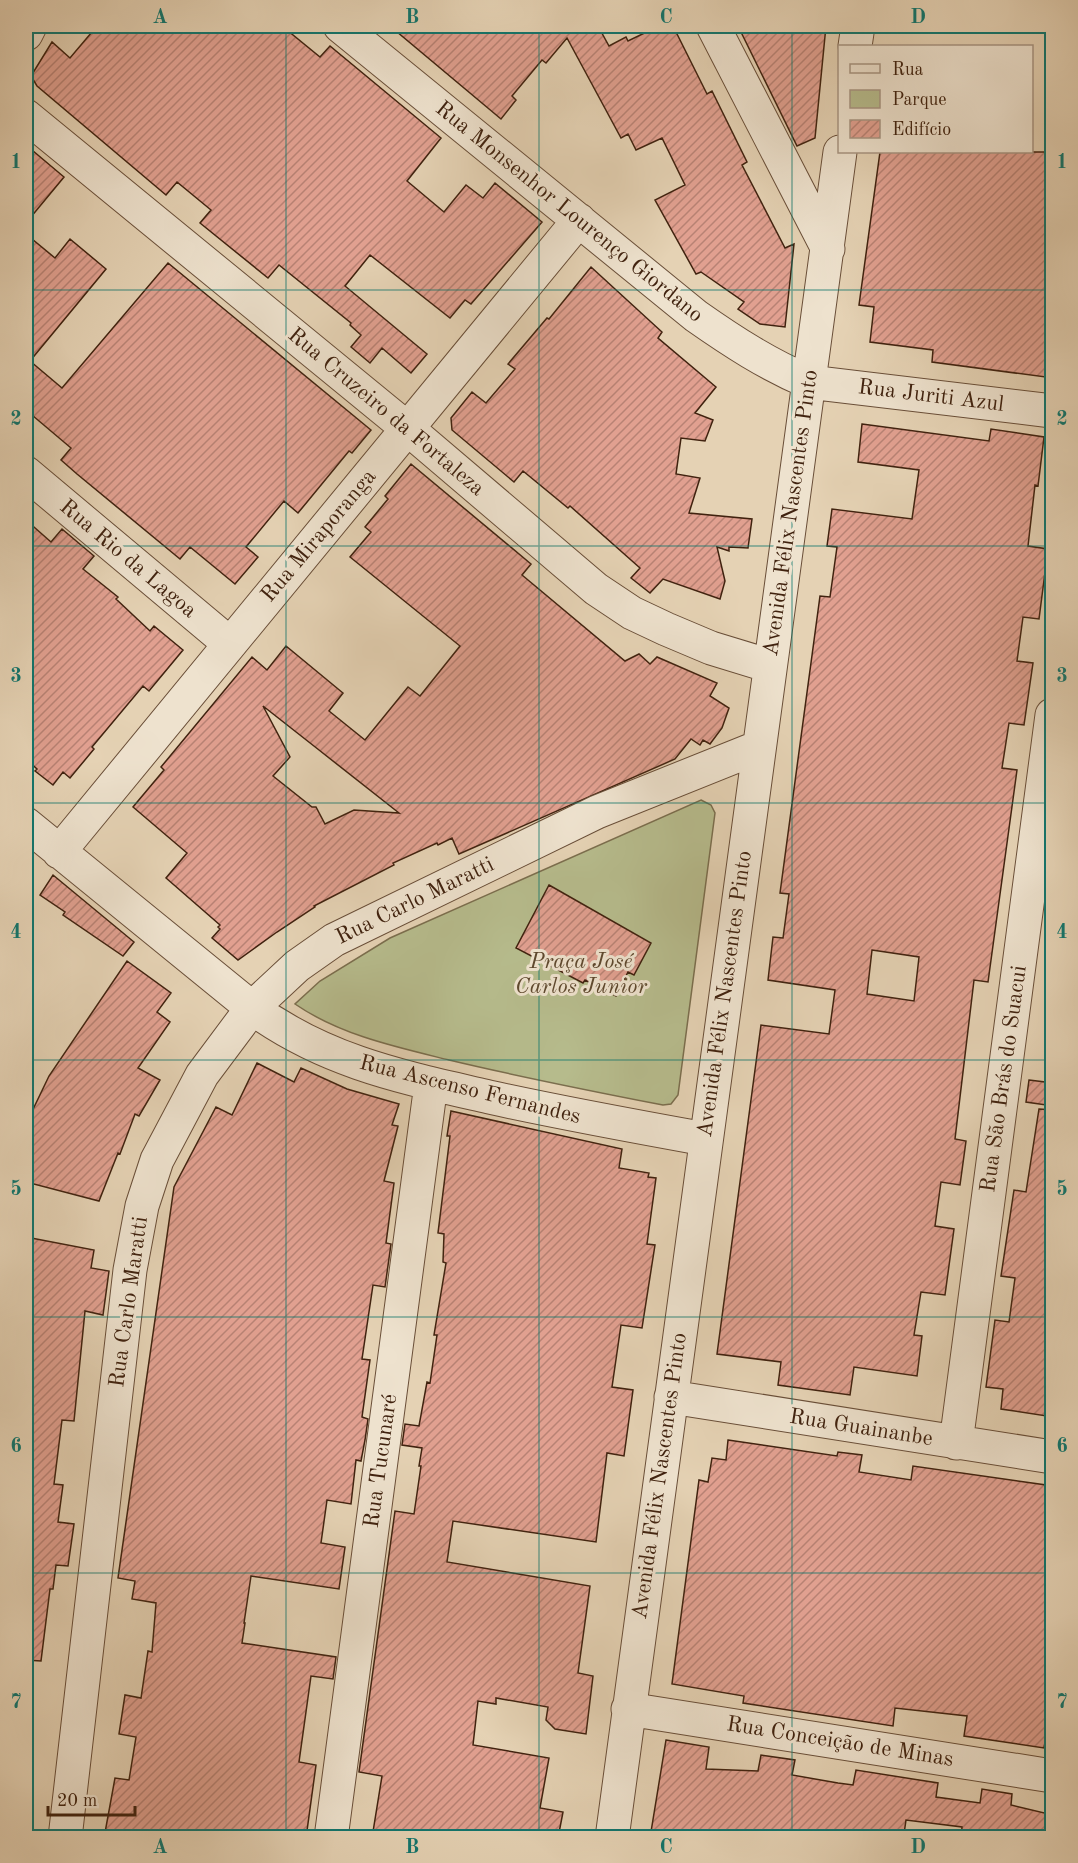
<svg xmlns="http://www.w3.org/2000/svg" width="1078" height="1863" font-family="'Old Standard TT',serif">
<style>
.green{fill:#b6bb8c;stroke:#7b6e4e;stroke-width:1.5}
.building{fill:url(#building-hatch);stroke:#40220f;stroke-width:1.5;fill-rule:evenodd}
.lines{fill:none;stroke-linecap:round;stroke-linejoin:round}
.minor-casing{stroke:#694e38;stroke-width:35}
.minor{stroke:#eee2ce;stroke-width:33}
.grid{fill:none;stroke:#0f766e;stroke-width:1.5;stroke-opacity:0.55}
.labels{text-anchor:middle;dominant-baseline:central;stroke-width:6;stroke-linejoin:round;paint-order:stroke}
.street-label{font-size:22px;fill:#40220f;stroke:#eee2ce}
.park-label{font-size:22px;font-style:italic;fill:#5e482e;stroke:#eee2ce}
.neatline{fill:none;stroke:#0f766e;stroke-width:2}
.grid-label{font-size:20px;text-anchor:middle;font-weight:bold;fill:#0f766e}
</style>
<defs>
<pattern id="building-hatch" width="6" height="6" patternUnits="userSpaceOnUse" patternTransform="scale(1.5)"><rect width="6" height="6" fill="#e1a090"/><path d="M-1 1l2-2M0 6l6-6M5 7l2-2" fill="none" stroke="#b88274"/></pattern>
</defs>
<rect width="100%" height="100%" fill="#e5d2b4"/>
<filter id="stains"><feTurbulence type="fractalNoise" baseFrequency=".00333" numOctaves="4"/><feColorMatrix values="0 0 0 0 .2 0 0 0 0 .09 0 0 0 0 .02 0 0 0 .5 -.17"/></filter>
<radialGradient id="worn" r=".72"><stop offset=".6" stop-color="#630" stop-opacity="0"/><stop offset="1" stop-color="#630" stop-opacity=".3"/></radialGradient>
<!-- green -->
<path class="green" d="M701,800L711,805L715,813L678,1095L671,1104L663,1105C591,1091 520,1077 449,1060C396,1047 340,1035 295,1004L320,981L390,938Z"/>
<!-- building -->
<path class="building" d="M97,26H282L320,57L330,46L441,138L407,181L444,212L466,185L483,198L495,183L542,222L471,304L465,300L450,318L370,255L345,286L427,354L411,373L382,348L370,363L351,347L361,335L350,325L351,323L279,265L268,278L200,223L211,210L177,182L166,195L37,86L31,76L52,42L70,58Z
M390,26H598L609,46L626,37L628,41L659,26H673L707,94L712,91L747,162L742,165L785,248L794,244L785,327L760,324L738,309L744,302L701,272L696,274L655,200L685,185L662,138L636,150L628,134L621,138L567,38L546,63L542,60L512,96L516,100L501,119Z
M738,26H826L815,138L797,146Z
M26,145L64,177L26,223Z
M880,152H1053V212L1049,240L1053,241V378L932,362L933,350L870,342L874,307L859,305Z
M26,234L55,258L70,239L106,269L30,361L62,388L168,263L371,430L352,453L349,451L298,513L284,501L246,547L258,557L235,584L190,547L180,559L77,474L61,460L71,448L26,410Z
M591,267L662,332L658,338L716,387L695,413L713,420L705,441L681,438L676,474L700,478L689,513L752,519L748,548L729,547V551L717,547L725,581L720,599L663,579L650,593L631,578L640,568L570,506L568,508L523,471L514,482L452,430L451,418L472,392L486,403L515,369L508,364L547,318L549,319Z
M862,424L989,441L991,429L1044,437L1038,486L1035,485L1028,546L1048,549L1039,619L1023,617L1017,661L1033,663L1024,725L1009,723L1002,768L1017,770L988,982L974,980L955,1139L966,1141L960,1185L941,1182L935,1226L954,1229L945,1295L921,1292L914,1335L922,1336L917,1376L854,1367L850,1395L778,1385L781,1362L717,1354L761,1025L829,1034L835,990L768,980L773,937L783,938L789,894L780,893L820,596L830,597L837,547L827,546L832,509L912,519L919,470L858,462ZM872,950L919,957L914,1001L867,994Z
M411,464L531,564L522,575L625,661L639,654L650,664L657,657L717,683L710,696L729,708L722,728L710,744L703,740L700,745L691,739L675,759L459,854L452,838L438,845L437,843L393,863L394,865L314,906L315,907L277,932L238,960L212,938L220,929L218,927L220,925L166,878L187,853L133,807L164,770L161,767L252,657L267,670L286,646L343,693L329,711L365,740L408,687L420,696L460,646L350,557L371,532L365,527L388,499L385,496ZM263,706L319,750L399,813L354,810L325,824L316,807H312L273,776L290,757Z
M26,520L51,542L62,529L94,556L83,569L118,597L116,599L150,631L154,626L183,650L149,691L143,686L92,747L94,749L70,778L63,772L53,785L35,771L37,769L26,759Z
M53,875L134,942L123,956L63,915L65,912L40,895Z
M549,885L651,943L634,975L628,972L616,996L585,980L583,983L516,948Z
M127,961L171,993L157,1012L170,1022L138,1068L160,1080L139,1116L135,1114L120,1154L118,1153L99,1201L26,1182V1124L49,1076Z
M257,1063L294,1082L301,1068L347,1089L399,1104L392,1125L398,1126L384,1181L394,1183L386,1243L391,1244L385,1287L373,1285L362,1359L370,1360L362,1417L368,1419L365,1440L361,1461L356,1460L351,1504L327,1500L321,1543L345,1547L339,1589L251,1576L244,1623H245L242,1643L336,1657L333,1679L311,1676L299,1762L316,1765L306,1838H104L115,1778L129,1780L136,1737L119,1734L125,1695L141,1698L148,1651L152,1652L156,1603L132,1599L135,1581L118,1578L174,1187L216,1107L232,1115Z
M1029,1080L1053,1083V1106L1026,1102Z
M1039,1109L1053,1110V1417L1001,1409L1003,1389L986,1387L995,1320L1009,1322L1015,1278L1001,1276L1014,1190L1026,1192Z
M451,1111L622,1149L619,1168L649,1173L648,1177L656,1178L647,1244L655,1245L642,1328L621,1325L612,1387L633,1390L624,1456L607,1453L596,1542L453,1521L447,1562L590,1586L578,1673L593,1676L586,1734L555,1729L546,1720L548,1707L496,1698V1704L478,1701L473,1745L549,1758L540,1808L563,1812L558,1838H372L382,1776L359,1772L395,1511L414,1514L421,1466H419L422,1448L402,1445L405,1424L419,1426L427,1382L430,1383L437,1335H434L446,1263L443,1262L444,1234L438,1233L450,1136H447Z
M26,1237L94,1250L91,1268L109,1271L103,1315L85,1311L74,1421L62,1420L54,1484L63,1485L58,1522L74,1524L68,1566L56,1565L53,1589H50L41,1661L26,1660Z
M728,1440L837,1456L838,1452L862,1455L859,1472L911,1480L913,1466L1053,1486V1691L1044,1748L964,1736L967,1716L895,1708L893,1726L743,1703L744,1696L672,1684L699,1480L708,1482L712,1458L726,1460Z
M666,1740L709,1747L706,1769L758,1771L761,1755L795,1760L792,1775L838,1783L853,1785L856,1770L938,1783L936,1797L980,1803L982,1789L1012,1794L1011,1805L1053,1815V1838H961L962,1827L906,1820L904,1834L898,1833L897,1838H650Z"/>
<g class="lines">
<defs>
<path id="minor" d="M340,26L696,316C733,342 767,364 809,382L1052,411
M713,26L828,249
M26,34L30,26
M855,46L858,26
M26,116L408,429L596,589L632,613L666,629L711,648L770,666
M26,473L230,644
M26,824L252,1008C326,1062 402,1077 489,1097C561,1113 633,1126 705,1139
M59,852L579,220
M671,1397L1052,1457
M956,1443L1052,715
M628,1709L1052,1776
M65,1838L130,1270L142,1206L157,1160L202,1075L252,1008L297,966L334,940L597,812L759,747
M331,1838L431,1084
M612,1838L840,152"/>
</defs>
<!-- minor casing -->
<use href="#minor" class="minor-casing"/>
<!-- minor -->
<use href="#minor" class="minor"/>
</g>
<!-- grid -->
<path class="grid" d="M286,26V1838M539,26V1838M792,26V1838M26,290H1052M26,546H1052M26,803H1052M26,1060H1052M26,1317H1052M26,1573H1052"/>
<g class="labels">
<!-- street labels -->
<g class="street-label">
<text transform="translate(569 212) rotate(39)">Rua Monsenhor Lourenço Giordano</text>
<text transform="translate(931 396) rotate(7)">Rua Juriti Azul</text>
<text transform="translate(386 412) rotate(40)">Rua Cruzeiro da Fortaleza</text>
<text transform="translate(791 513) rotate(-82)">Avenida Félix Nascentes Pinto</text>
<text transform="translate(319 536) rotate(-50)">Rua Miraporanga</text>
<text transform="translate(128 559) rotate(40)">Rua Rio da Lagoa</text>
<text transform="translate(415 901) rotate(-26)">Rua Carlo Maratti</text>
<text transform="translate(725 994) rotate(-82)">Avenida Félix Nascentes Pinto</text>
<text transform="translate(1004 1079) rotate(-82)">Rua São Brás do Suacui</text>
<text transform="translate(470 1090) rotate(14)">Rua Ascenso Fernandes</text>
<text transform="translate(129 1302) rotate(-82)">Rua Carlo Maratti</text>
<text transform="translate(861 1428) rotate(9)">Rua Guainanbe</text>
<text transform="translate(381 1461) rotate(-82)">Rua Tucunaré</text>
<text transform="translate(660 1476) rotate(-82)">Avenida Félix Nascentes Pinto</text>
<text transform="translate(840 1742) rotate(9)">Rua Conceição de Minas</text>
</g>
<!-- park labels -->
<g class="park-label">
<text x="581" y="962">Praça José<tspan x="581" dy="25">Carlos Junior</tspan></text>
</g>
</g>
<!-- margin -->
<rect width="1078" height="1863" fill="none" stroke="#e5d2b4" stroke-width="66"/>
<!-- legend -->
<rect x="838" y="45" width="195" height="108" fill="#eee2ce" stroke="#a89582" stroke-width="1.5"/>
<rect x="850" y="64" width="30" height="9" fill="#eee2ce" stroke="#a89582" stroke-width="1.5"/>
<text x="892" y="75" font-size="18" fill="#40220f">Rua</text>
<rect x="850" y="90" width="30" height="18" fill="#b6bb8c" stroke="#a89582" stroke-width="1.5"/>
<text x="892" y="105" font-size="18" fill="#40220f">Parque</text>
<rect x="850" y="120" width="30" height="18" fill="url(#building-hatch)" stroke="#a89582" stroke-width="1.5"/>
<text x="892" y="135" font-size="18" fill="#40220f">Edifício</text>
<!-- scale -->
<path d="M48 1806v9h87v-9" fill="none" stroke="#40220f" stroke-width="3"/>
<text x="57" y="1806" font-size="18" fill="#40220f" stroke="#eee2ce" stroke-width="4.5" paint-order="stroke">20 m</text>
<rect x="33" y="33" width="1012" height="1797" class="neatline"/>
<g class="grid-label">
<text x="160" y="23">A</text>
<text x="412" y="23">B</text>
<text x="666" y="23">C</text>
<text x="918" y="23">D</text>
<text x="16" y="168">1</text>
<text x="1062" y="168">1</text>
<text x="16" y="425">2</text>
<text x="1062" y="425">2</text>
<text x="16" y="682">3</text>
<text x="1062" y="682">3</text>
<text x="16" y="938">4</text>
<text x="1062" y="938">4</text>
<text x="16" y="1195">5</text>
<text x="1062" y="1195">5</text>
<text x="16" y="1452">6</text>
<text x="1062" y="1452">6</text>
<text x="16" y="1708">7</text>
<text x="1062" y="1708">7</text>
<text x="160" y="1853">A</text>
<text x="412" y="1853">B</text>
<text x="666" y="1853">C</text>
<text x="918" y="1853">D</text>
</g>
<rect width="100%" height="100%" filter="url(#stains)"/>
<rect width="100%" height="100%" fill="url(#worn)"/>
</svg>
